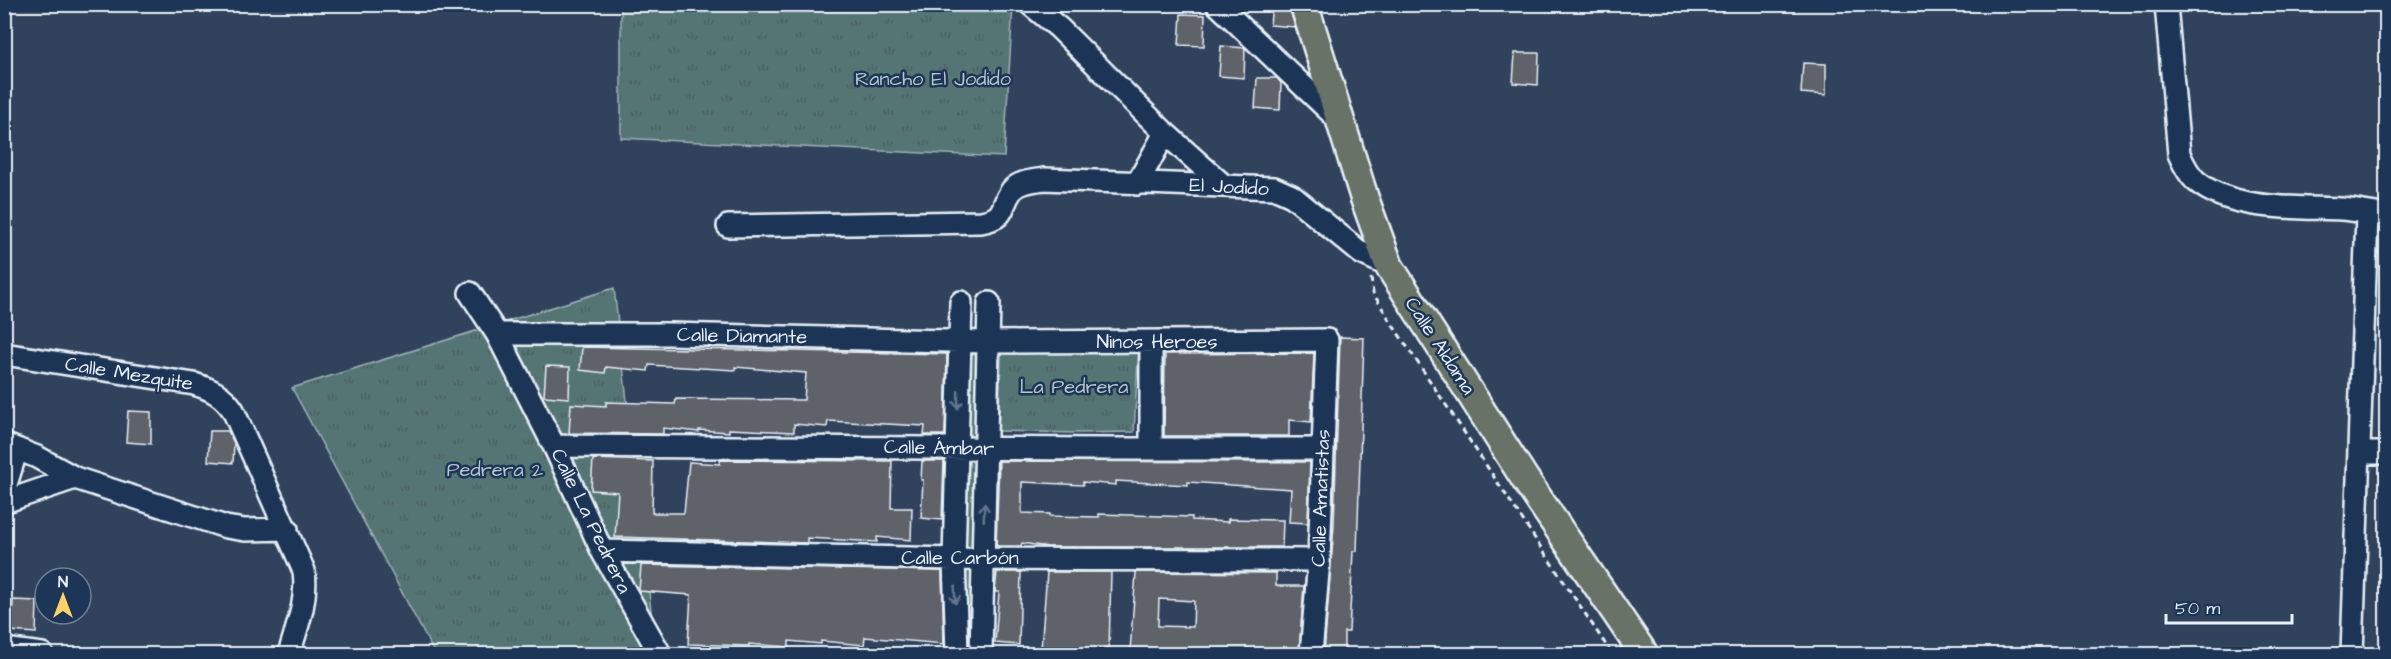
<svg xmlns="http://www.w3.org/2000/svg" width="2391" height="659" font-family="'Architects Daughter',sans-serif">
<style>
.grass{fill:url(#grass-tufts);stroke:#9eb3b6;stroke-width:1.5}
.building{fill:#61626b;stroke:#e8f1f8;stroke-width:1.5;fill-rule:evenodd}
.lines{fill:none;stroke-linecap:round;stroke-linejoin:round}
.minor-casing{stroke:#e8f1f8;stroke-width:26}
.major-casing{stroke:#e8f1f8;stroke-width:32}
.path{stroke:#e8f1f8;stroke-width:3;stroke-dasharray:6 4.5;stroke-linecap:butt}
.minor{stroke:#1d3557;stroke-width:21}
.major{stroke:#697266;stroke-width:27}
.oneway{stroke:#64778f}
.labels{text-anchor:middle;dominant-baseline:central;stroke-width:5;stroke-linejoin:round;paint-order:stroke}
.park-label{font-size:20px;fill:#b5c6ca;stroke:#1d3557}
.street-label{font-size:20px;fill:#e8f1f8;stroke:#1d3557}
</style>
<defs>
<pattern id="grass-tufts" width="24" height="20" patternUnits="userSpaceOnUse" patternTransform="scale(1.5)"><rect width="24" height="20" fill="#557574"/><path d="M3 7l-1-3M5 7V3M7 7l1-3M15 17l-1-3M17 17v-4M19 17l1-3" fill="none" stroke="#4e5e5f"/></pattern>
</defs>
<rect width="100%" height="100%" fill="#31425d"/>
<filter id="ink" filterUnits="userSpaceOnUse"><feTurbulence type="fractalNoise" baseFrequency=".0167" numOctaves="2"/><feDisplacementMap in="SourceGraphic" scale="12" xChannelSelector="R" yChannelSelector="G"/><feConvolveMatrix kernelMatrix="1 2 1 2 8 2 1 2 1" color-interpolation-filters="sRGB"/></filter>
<g filter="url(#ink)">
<!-- grass -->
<path class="grass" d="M1013,5L1004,157L621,138V5Z
M614,288L656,654H435L292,388Z
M964,338H982L975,654H961Z
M1002,338L1139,342L1134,432L1075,433L998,431Z"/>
<!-- building -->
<path class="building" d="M1272,4H1289L1295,27L1270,25Z
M1181,14L1205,15L1204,46L1179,45Z
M1221,46L1245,48L1244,78L1219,76Z
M1515,53H1539L1538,85L1513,83Z
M1803,63L1826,64V95L1801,93Z
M1257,78H1277L1281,83L1280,110L1255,108Z
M1340,337L1364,338L1357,551H1353L1349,632H1344V654H1324L1334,525Z
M582,347L947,354L945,435H924L925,426L828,421L827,427L794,424V432L729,429V432L699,430V432L663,428V434L569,433L571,404L606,406V402L675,404L676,399L804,400L806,373L735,367V370L649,365L648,371L606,367L605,373L580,370Z
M1314,353L1311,422L1289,420V436H1164L1165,354Z
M546,366L570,367L569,398L544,396Z
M128,411L151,412V444L126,442Z
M210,431H228L234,443L233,463L208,461Z
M593,459L653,461L652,513H684L689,462L720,464V460L892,461L891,508H912L911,540L877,537V542L807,538V543L615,537L618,492L591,490Z
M922,461H944L942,520L921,518L923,480H921Z
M999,461L1310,462L1308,523L1289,522L1291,489L1188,482V485L1116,481V485L1083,482V485L1022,482V513L1050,514V516L1099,517V514L1192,517V520L1228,522V519L1283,520L1282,547H1048L1022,543L1021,546H998L996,545Z
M641,565L942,571L944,644L865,637L864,645L821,641V644L789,641V647L749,644V646L688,644L691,595L639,591Z
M997,572H1021L1019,645L995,643L999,592H995Z
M1047,572H1111L1109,649L1099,648V652L1041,649Z
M1136,572L1276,573V586H1304L1299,654L1178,653V654H1153L1130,651ZM1159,599L1194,601L1193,627L1158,626Z
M13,600L37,601L36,633L11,631Z"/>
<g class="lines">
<defs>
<path id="minor" d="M1030,4L1059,28L1165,133L1223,185
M1217,4L1340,121
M2166,4L2179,154C2183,163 2188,174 2196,181C2232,211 2296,207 2341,209C2356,210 2371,214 2386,215
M1137,184L1165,133
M728,226L981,222C1008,217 999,208 1012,190C1020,181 1033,181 1044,179L1274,188L1292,196L1361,253L1389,266
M470,293L497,334L554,446L602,551L660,654
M497,334H669L988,342L1327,340L1319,560L1311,654
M1151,342V449
M4,354L194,384C211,389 223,395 233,410L304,571C308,600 297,627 289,654
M4,444L37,457L75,478L226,527L245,530L287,529
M554,446L1109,449H1323
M2359,453H2386
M4,491L17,449
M4,502L75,478
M602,551L954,559L1319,560
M4,649L42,654
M957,654L954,559L961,302
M981,654L989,303
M2352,654L2367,214"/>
<path id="major" d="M1304,4L1364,197L1389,266L1525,479L1644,654"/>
</defs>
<!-- minor casing -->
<use href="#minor" class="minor-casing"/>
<!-- major casing -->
<use href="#major" class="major-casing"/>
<!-- path -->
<path class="path" d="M1371,278L1373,293L1392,324L1612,654"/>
<!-- minor -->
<use href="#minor" class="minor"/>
<!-- major -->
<use href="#major" class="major"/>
</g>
<!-- one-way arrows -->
<defs><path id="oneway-shaft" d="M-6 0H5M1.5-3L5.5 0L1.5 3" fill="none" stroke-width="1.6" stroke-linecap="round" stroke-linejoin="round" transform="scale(1.5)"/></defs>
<g class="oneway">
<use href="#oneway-shaft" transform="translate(958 400) rotate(91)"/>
<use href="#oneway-shaft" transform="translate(984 512) rotate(-88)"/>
<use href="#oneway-shaft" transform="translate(955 595) rotate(88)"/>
</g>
</g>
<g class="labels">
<!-- park labels -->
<g class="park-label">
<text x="933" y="79">Rancho El Jodido</text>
<text x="1074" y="387">La Pedrera</text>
<text x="495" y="470">Pedrera 2</text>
</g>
<!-- street labels -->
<g class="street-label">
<text transform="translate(1229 187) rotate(3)">El Jodido</text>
<text transform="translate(742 336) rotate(1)">Calle Diamante</text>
<text x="1157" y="342">Ninos Heroes</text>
<text transform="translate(1440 346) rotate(57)">Calle Aldama</text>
<text transform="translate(129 374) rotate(9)">Calle Mezquite</text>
<text transform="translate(939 448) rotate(1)">Calle Ámbar</text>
<text transform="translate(1321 498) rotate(-88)">Calle Amatistas</text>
<text transform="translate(591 521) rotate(64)">Calle La Pedrera</text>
<text x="960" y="558">Calle Carbón</text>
</g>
</g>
<!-- margin -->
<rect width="2391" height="659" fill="none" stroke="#1d3557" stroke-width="24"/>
<rect x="12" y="12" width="2367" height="635" fill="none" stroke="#e8f1f8" stroke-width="2" filter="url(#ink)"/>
<!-- north arrow -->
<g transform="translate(63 596)"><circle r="28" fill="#1d3557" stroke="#6e8097" stroke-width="1.5"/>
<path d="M0-4.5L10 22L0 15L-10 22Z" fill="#ffd166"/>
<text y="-9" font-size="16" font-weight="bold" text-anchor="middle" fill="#e8f1f8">N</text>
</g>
<!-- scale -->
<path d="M2166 614v9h126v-9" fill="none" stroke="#e8f1f8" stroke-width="3"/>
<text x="2175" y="614" font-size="18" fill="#e8f1f8" stroke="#1d3557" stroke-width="4.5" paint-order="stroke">50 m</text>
</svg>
